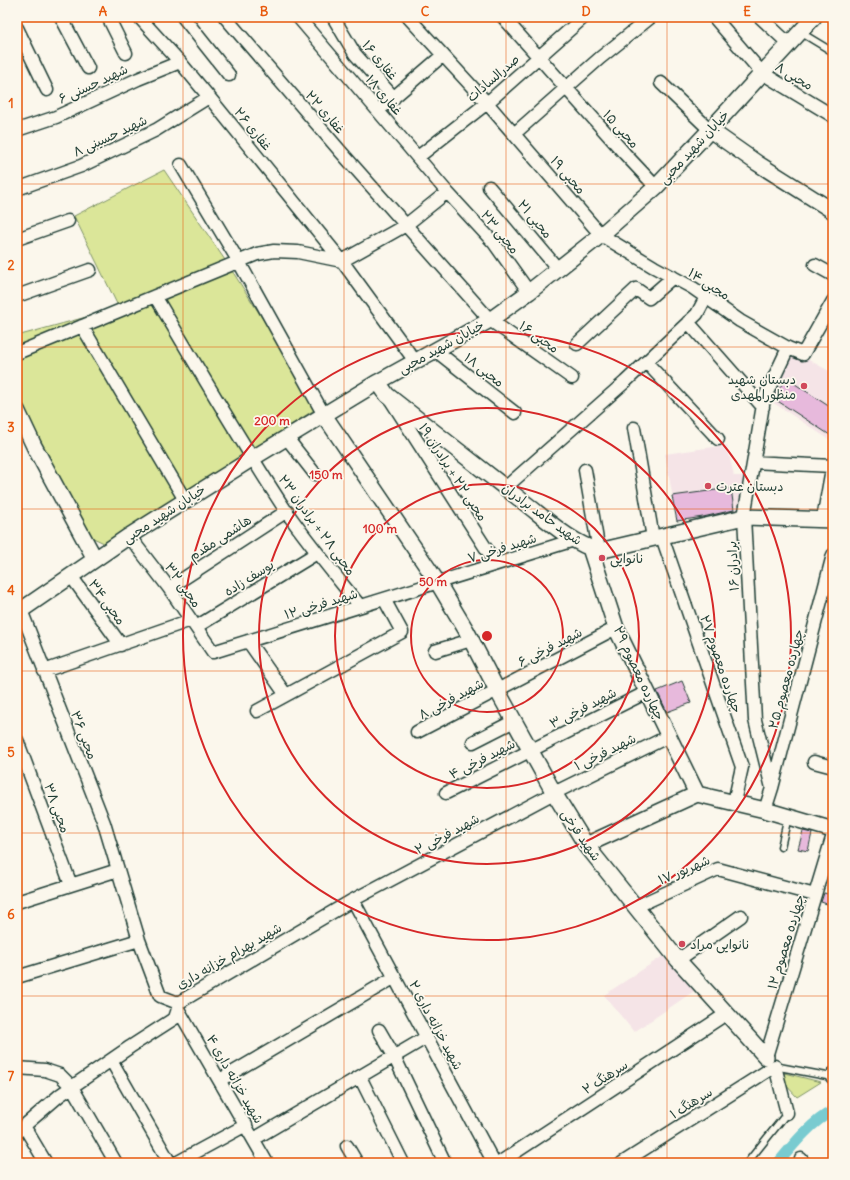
<svg xmlns="http://www.w3.org/2000/svg" width="850" height="1180" font-family="Delius,'Playpen Sans Arabic',sans-serif">
<style>
.built{fill:#f5e4e7}
.green{fill:#dbe699;stroke:#7d9266}
.lines{fill:none;stroke-linecap:round;stroke-linejoin:round}
.canal{stroke:#79cbd0;stroke-width:11}
.building{fill:#e7b9dc;stroke:#1f3d34}
.service-casing{stroke:#1f3d34;stroke-width:9}
.minor-casing{stroke:#1f3d34;stroke-width:15}
.tertiary-casing{stroke:#1f3d34;stroke-width:18}
.service{stroke:#fbf7ec;stroke-width:6}
.minor{stroke:#fbf7ec;stroke-width:12}
.tertiary{stroke:#fbf7ec;stroke-width:15}
.grid{fill:none;stroke:#e8590c;stroke-width:1;stroke-opacity:0.55}
.ring{fill:none;stroke:#d62828;stroke-width:2}
.poi-dot{fill:#d1495b;stroke:#fbf7ec;stroke-width:1.5}
.labels{text-anchor:middle;dominant-baseline:central;stroke-width:3.5;stroke-linejoin:round;paint-order:stroke}
.street-label{font-size:13px;fill:#1f3d34;stroke:#fbf7ec}
.poi-label{font-size:13px;fill:#1f3d34;stroke:#fbf7ec;text-anchor:start}
.centre{fill:#d62828;stroke:#fbf7ec;stroke-width:2}
.ring-label{font-size:12px;text-anchor:middle;font-weight:bold;fill:#d62828;stroke:#fbf7ec;stroke-width:3.5;stroke-linejoin:round;paint-order:stroke}
.neatline{fill:none;stroke:#e8590c;stroke-width:1.5}
.grid-label{font-size:13px;text-anchor:middle;font-weight:bold;fill:#e8590c}
</style>
<rect width="100%" height="100%" fill="#fbf7ec"/>
<filter id="ink" filterUnits="userSpaceOnUse"><feTurbulence type="fractalNoise" baseFrequency=".025" numOctaves="2"/><feDisplacementMap in="SourceGraphic" scale="8" xChannelSelector="R" yChannelSelector="G"/><feConvolveMatrix kernelMatrix="1 2 1 2 8 2 1 2 1" color-interpolation-filters="sRGB"/></filter>
<g filter="url(#ink)">
<!-- built -->
<path class="built" d="M792,351L833,373V442L769,400Z
M727,445L734,476H747L741,512L677,521L665,454Z
M666,954L697,989L634,1032L604,995Z"/>
<!-- green -->
<path class="green" d="M164,170L229,266L319,407L104,543L87,535L17,397V336L119,308L74,216Z
M784,1073L821,1082L797,1097L782,1081Z"/>
<g class="lines">
<!-- canal -->
<path class="canal" d="M778,1163C792,1146 813,1120 833,1111"/>
</g>
<!-- building -->
<path class="building" d="M786,378L833,409V437L773,398Z
M731,488L734,510L703,517L677,521L672,496Z
M682,681L691,703L667,712L657,691Z
M803,831L812,833L808,851L798,849Z
M824,893L833,895V906L821,902Z"/>
<g class="lines">
<defs>
<path id="service" d="M800,32L833,52
M781,847L788,817
M774,1066L832,1077
M747,1163L787,1113"/>
<path id="minor" d="M61,17L88,68
M108,17L126,53
M139,17L180,62L209,97L342,261L415,361
M183,17L229,75
M225,17L341,152L490,320L572,378
M298,17L447,192L494,243L529,292
M333,17L355,54L394,98
M408,17L487,103L601,235L654,267L693,288L740,321L788,348L803,354L833,301
M503,17L625,154L656,187
M714,17L762,73L833,116
M760,17L789,44
M17,28L47,90
M661,83L710,130
M379,110L443,55
M17,130L56,117L138,79L180,62
M514,134L600,58L651,17
M418,157L487,103L584,17
M181,165L239,262L324,415
M489,187L558,269
M17,189L81,166L156,130L209,97
M17,239L68,221
M815,265L833,275
M17,296L90,270
M155,296C198,368 240,441 286,511C309,544 335,575 360,606
M688,322L763,407
M82,326L185,500
M577,344L636,289L649,298L673,277
M435,350L515,413
M17,353L257,254L274,251L298,252L342,261L406,225L447,192
M646,362L718,439
M392,402L496,564
M634,428L653,538
M286,437L315,474
M754,462L832,466
M585,470L599,551
M505,488L625,382L697,314L706,297
M823,519L833,463
M129,536L169,588L213,652L574,540
M662,537L742,767L734,802
M71,576L121,645
M169,588L287,511
M21,610L104,823L139,940L160,996L178,1003
M196,627L317,553
M248,641L286,695
M435,651L471,640
M44,671L191,620
M257,711L402,632L384,599
M417,732L616,628
M17,740L71,885
M473,742L514,721
M814,762L833,767
M772,788L755,720L744,517L764,399L788,348
M446,793L647,692
M765,810L772,788L833,555
M353,900L494,1163
M17,902L118,870
M635,907L718,869L815,895
M678,960L741,916
M17,977L139,940
M178,1009L267,1163
M379,1030L394,1056L445,1163
M766,1057L833,835
M111,1060L170,1163
M17,1068L45,1070L60,1075L72,1087L116,1163
M360,1077L403,1163
M832,1077L833,1074
M220,1080L395,977
M24,1126L46,1163
M17,1132L60,1095L130,1047L175,1018L178,1009V1003L353,900L554,793L669,736
M254,1139L427,1037
M347,1146L357,1163
M801,1159L804,1163
M176,1163L246,1125
M499,1163L726,1014
M622,1163L775,1066L787,1113"/>
<path id="tertiary" d="M710,130L757,163L833,211
M378,382L387,395C432,430 476,465 521,500C545,518 569,542 599,551L744,517L833,520
M17,410L34,446L95,559
M324,415L438,583L466,630L497,690L554,793L586,845L678,960L766,1057
M590,548L616,628L697,794
M17,613L129,536L253,458L378,382L490,320L529,292L601,235L656,187L710,130L814,17
M586,845L697,794L765,810L833,830"/>
</defs>
<!-- service casing -->
<use href="#service" class="service-casing"/>
<!-- minor casing -->
<use href="#minor" class="minor-casing"/>
<!-- tertiary casing -->
<use href="#tertiary" class="tertiary-casing"/>
<!-- service -->
<use href="#service" class="service"/>
<!-- minor -->
<use href="#minor" class="minor"/>
<!-- tertiary -->
<use href="#tertiary" class="tertiary"/>
</g>
</g>
<!-- grid -->
<path class="grid" d="M183,17V1163M344,17V1163M506,17V1163M667,17V1163M17,184H833M17,347H833M17,509H833M17,671H833M17,833H833M17,996H833"/>
<!-- distance rings -->
<g class="ring">
<circle cx="487" cy="636" r="76"/>
<circle cx="487" cy="636" r="152"/>
<circle cx="487" cy="636" r="228"/>
<circle cx="487" cy="636" r="304"/>
</g>
<!-- markers -->
<g class="poi-dot">
<circle cx="804" cy="386" r="4"/>
<circle cx="708" cy="486" r="4"/>
<circle cx="602" cy="558" r="4"/>
<circle cx="682" cy="944" r="4"/>
</g>
<g class="labels">
<!-- street labels -->
<g class="street-label">
<text transform="translate(380 60) rotate(50)">غفاری ۱۶</text>
<text transform="translate(794 76) rotate(31)">محبی ۸</text>
<text transform="translate(493 78) rotate(-41)">صدرالسادات</text>
<text transform="translate(93 84) rotate(-25)">شهید حسنی ۶</text>
<text transform="translate(384 95) rotate(49)">غفاری ۱۸</text>
<text transform="translate(325 112) rotate(49)">غفاری ۲۲</text>
<text transform="translate(253 129) rotate(51)">غفاری ۲۶</text>
<text transform="translate(621 129) rotate(48)">محبی ۱۵</text>
<text transform="translate(110 136) rotate(-25)">شهید حسینی ۸</text>
<text transform="translate(694 147) rotate(-47)">خیابان شهید محبی</text>
<text transform="translate(568 175) rotate(49)">محبی ۱۹</text>
<text transform="translate(535 219) rotate(50)">محبی ۲۱</text>
<text transform="translate(500 232) rotate(51)">محبی ۲۳</text>
<text transform="translate(709 284) rotate(33)">محبی ۱۴</text>
<text transform="translate(539 337) rotate(35)">محبی ۱۶</text>
<text transform="translate(441 347) rotate(-29)">خیابان شهید محبی</text>
<text transform="translate(484 370) rotate(38)">محبی ۱۸</text>
<text transform="translate(453 472) rotate(57)">محبی ۲۲ + برادران ۱۹</text>
<text transform="translate(164 514) rotate(-33)">خیابان شهید محبی</text>
<text transform="translate(542 514) rotate(36)">شهید حامد برادران</text>
<text transform="translate(317 525) rotate(54)">محبی ۲۸ + برادران ۲۳</text>
<text transform="translate(220 538) rotate(-33)">هاشمی مقدم</text>
<text transform="translate(502 548) rotate(-17)">شهید فرخی ۷</text>
<text transform="translate(733 566) rotate(-93)">برادران ۱۶</text>
<text transform="translate(249 578) rotate(-32)">یوسف زاده</text>
<text transform="translate(183 585) rotate(54)">محبی ۳۲</text>
<text transform="translate(107 602) rotate(54)">محبی ۳۴</text>
<text transform="translate(321 604) rotate(-17)">شهید فرخی ۱۲</text>
<text transform="translate(550 647) rotate(-27)">شهید فرخی ۶</text>
<text transform="translate(721 664) rotate(71)">چهارده معصوم ۲۷</text>
<text transform="translate(639 673) rotate(65)">چهارده معصوم ۲۹</text>
<text transform="translate(786 679) rotate(-75)">چهارده معصوم ۲۵</text>
<text transform="translate(451 699) rotate(-28)">شهید فرخی ۸</text>
<text transform="translate(583 708) rotate(-27)">شهید فرخی ۳</text>
<text transform="translate(84 735) rotate(69)">محبی ۳۶</text>
<text transform="translate(605 752) rotate(-26)">شهید فرخی ۱</text>
<text transform="translate(482 759) rotate(-27)">شهید فرخی ۴</text>
<text transform="translate(57 808) rotate(70)">محبی ۳۸</text>
<text transform="translate(447 834) rotate(-28)">شهید فرخی ۲</text>
<text transform="translate(581 835) rotate(56)">شهید فرخی</text>
<text transform="translate(684 870) rotate(-23)">۱۷ شهریور</text>
<text transform="translate(786 942) rotate(-73)">چهارده معصوم ۱۲</text>
<text transform="translate(229 956) rotate(-30)">شهید بهرام خزانه داری</text>
<text transform="translate(436 1025) rotate(62)">شهید خزانه داری ۲</text>
<text transform="translate(605 1077) rotate(-33)">سرهنگ ۲</text>
<text transform="translate(235 1079) rotate(60)">شهید خزانه داری ۴</text>
<text transform="translate(691 1103) rotate(-32)">سرهنگ ۱</text>
</g>
<!-- poi labels -->
<g class="poi-label">
<text x="796" y="379" text-anchor="end">دبستان شهید<tspan x="796" dy="15">منظورالمهدی</tspan></text>
<text x="716" y="486">دبستان عترت</text>
<text x="610" y="558">نانوایی</text>
<text x="690" y="944">نانوایی مراد</text>
</g>
</g>
<circle cx="487" cy="636" r="6" class="centre"/>
<g class="ring-label">
<text x="272" y="425">200 m</text>
<text x="326" y="479">150 m</text>
<text x="380" y="533">100 m</text>
<text x="433" y="586">50 m</text>
</g>
<!-- margin -->
<rect width="850" height="1180" fill="none" stroke="#fbf7ec" stroke-width="44"/>
<rect x="22" y="22" width="806" height="1136" class="neatline"/>
<g class="grid-label">
<text x="103" y="16">A</text>
<text x="264" y="16">B</text>
<text x="425" y="16">C</text>
<text x="586" y="16">D</text>
<text x="747" y="16">E</text>
<text x="11" y="108">1</text>
<text x="11" y="270">2</text>
<text x="11" y="432">3</text>
<text x="11" y="595">4</text>
<text x="11" y="757">5</text>
<text x="11" y="919">6</text>
<text x="11" y="1081">7</text>
</g>
</svg>
